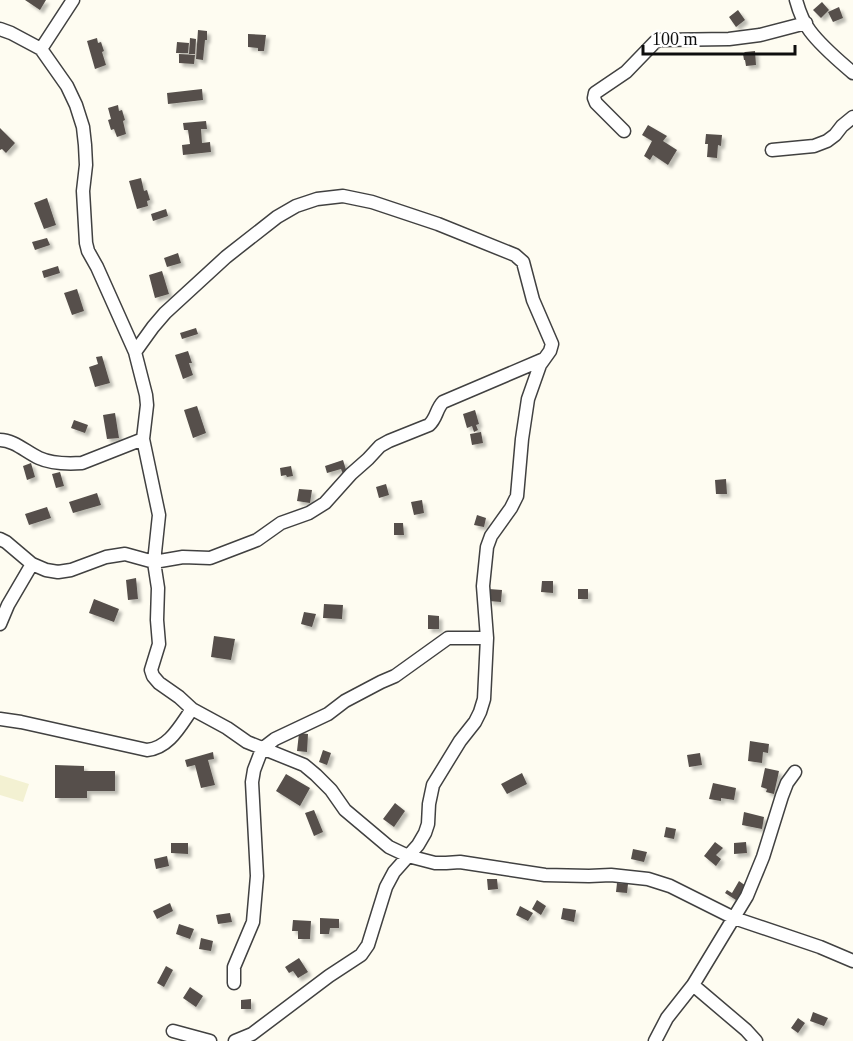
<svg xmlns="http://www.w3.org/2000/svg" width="853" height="1041" font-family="'Times New Roman',serif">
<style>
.farmland{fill:#f3f1d2}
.building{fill:#56504b;filter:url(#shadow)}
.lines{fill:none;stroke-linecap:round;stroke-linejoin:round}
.minor-casing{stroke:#414141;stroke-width:15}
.minor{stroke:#fff;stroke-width:12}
</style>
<defs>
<filter id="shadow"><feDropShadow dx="3.5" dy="3.5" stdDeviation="1.5" flood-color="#0004"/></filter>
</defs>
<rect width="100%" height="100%" fill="#fefcf1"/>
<!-- farmland -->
<path class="farmland" d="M0,775L29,784L23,802L0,795Z"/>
<!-- building -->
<path class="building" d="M25,0H46L40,10Z
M822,2L829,10L821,18L813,10Z
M839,7L843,18L833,22L828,12Z
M738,10L745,20L736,27L729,17Z
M198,30L207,31V40H205L203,60L196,59Z
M248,34L266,35L264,51H258V48L248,47Z
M97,38L98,43L101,42L104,51L102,52L106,65L95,69L87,41Z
M190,38L196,39L195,54H189Z
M177,42L189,43L188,53H176Z
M755,51L756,65L746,66L745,60H744L743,54L745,52Z
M179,54L195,55L194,64L179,63Z
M202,89L203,100L168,104L167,93Z
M118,105L119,111L122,110L125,120L123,121L126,134L117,137L114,129L111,130L108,120L111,119L108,108Z
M206,121L207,129H201L202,143L210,142L211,152L183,155L182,145L190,144L188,130H184L183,123Z
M648,125L667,136L663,141L677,150L668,165L653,155L650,160L644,156L652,141L642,135Z
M0,128L15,143L6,153L2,149L0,150Z
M706,134L722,135L721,146L718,145L717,158L707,157L708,144H705Z
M141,178L144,191L147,190L150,200L147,201L148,206L137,209L129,181Z
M47,198L56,225L44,229L34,203Z
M166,209L168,216L153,221L151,214Z
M47,238L50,245L35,250L32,242Z
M178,253L181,263L167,267L164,258Z
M58,266L60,273L44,278L42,271Z
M162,271L169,294L155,298L149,275Z
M77,289L84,311L72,315L64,293Z
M196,328L198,334L182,339L180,333Z
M188,351L192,363H189L193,375L183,379L175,355Z
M102,356L110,383L95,387L89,367L98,364L96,357Z
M197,406L206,433L193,438L184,410Z
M475,410L479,424L476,425L478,430L474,432L472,426L467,428L463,414Z
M115,413L119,438L107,439L103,415Z
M74,420L88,425L85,433L71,428Z
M481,432L483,443L472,445L470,434Z
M343,460L347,473L343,474L341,469L327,473L325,466Z
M31,463L35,477L27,480L23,466Z
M291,466L293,476L287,477L286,475L281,476L280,468Z
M60,472L64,486L56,488L52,474Z
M726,479L727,494H716L715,480Z
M386,484L389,495L379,498L376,487Z
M299,489L312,490L310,503L297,501Z
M97,493L101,505L73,513L69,502Z
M422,500L424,513L414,515L411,502Z
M47,507L51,518L29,525L25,514Z
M477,515L486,518L484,527L474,525Z
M394,523H403L404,535H394Z
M136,578L138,599L128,600L126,580Z
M542,581H553V593L541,592Z
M489,589L502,590L501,602L489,601Z
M578,589H588V599H578Z
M94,599L119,609L114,622L89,613Z
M324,604L343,605L342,619L323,618Z
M304,612L316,614L312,627L301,624Z
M428,615L439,616V629H428Z
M214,636L235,639L231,660L211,657Z
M299,733L308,734L307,752L297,751Z
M750,741L769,744L768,753L763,752L762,763L748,761Z
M323,750L331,753L327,765L319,762Z
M213,752L214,759L208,760L215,785L201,788L195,765L187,767L185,760Z
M700,753L702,765L689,767L687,755Z
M55,765L84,766V771H115V791H87V798H55Z
M765,768L779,771L774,794L766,792L767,789L761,787Z
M522,773L527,784L507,794L501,784Z
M286,774L310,788L300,806L276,791Z
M713,783L736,788L734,800L721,798V801L709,799Z
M395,803L405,811L394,827L383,819Z
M314,810L323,832L314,836L305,813Z
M744,812L764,817L762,829L742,825Z
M666,827L676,829L674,839L664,837Z
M715,842L723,848L716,855L721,859L716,866L704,856Z
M746,842L747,853L734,854V843Z
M171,843H188V854L171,853Z
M633,849L647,852L644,862L631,859Z
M167,856L169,866L156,869L154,859Z
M487,879H497L498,889L488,890Z
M739,881L746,886L736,900L725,893L727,890L732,893Z
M617,883L628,884L627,893L616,892Z
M537,900L546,906L541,915L532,909Z
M170,903L173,911L157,919L153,911Z
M520,906L533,913L528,921L516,915Z
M563,908L576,910L574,922L561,919Z
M230,913L232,922L218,924L216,915Z
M320,918L339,919V928H330L329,934H320Z
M293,920L311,921L310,939H298V931H292Z
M179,924L194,929L190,939L176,934Z
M201,938L213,941L211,951L199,949Z
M299,958L308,972L298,978L293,971L289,973L285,967Z
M166,966L173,970L164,987L157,983Z
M190,987L203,996L196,1007L183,998Z
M251,999V1009H241V1000Z
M813,1012L828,1018L824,1026L810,1021Z
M798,1018L805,1023L798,1033L791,1028Z"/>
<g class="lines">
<defs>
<path id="minor" d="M796,0C799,11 803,22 810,31C822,47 838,60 853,73
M0,29L11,33L41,49L67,86L76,105L83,127L85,145L86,165L83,191L86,243L88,251L97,267L135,352L146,395L147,405L143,439L159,515L154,562L158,588L157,620L159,644L151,670L153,676L159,683L179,697L192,709L227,728L247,742L304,765L316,775L331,790L345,810L389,847L408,856L435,863H446L460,862L545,875L589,876L611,875L648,879L670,886L734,918L820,947L853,961
M41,49L73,0
M624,131L596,103L594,98L595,93L626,72L655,42L660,40L729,39L760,35L806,23
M772,150L814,146L827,141L835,135L842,126L853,117
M135,352L153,327L165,313L226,257L277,217L296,206L317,199L343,196L372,202L438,224L515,255L523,262L533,300L552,344L550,351L540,365L528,399L522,439L517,496L511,508L491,536L487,547L483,586L487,638L484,699L480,712L475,722L460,741L433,785L429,804L428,824L425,833L418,845L394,872L386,887L368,945L361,955L329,976L252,1034L235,1041
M0,440C14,440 26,452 39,458C52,464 67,464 82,463L143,439
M0,539L6,542L32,564L46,570L58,572L71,570L106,557L125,554L154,562L183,557L210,558L257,540L281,523L309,513L325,503L351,474L368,459L380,446L389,441L429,425C437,418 436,409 443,402L544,359
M0,624L8,605L32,564
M0,719L21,722L147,750C169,748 180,726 192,709
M234,983V967L253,922L257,876L252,782L254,770L262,749L275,739L328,714L345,701L381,682L395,676L448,638H487
M693,985L746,1030L756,1041
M173,1031L210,1041
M655,1041L667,1018L693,985L747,896L763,857L782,796L787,783L795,772"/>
</defs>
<!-- minor casing -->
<use href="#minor" class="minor-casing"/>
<!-- minor -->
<use href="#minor" class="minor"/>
</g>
<!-- scale -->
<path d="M643 45v9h152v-9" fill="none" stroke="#0e0e0e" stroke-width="3"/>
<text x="652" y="45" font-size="18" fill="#0e0e0e" stroke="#ffffff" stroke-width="4.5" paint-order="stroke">100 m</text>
</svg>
